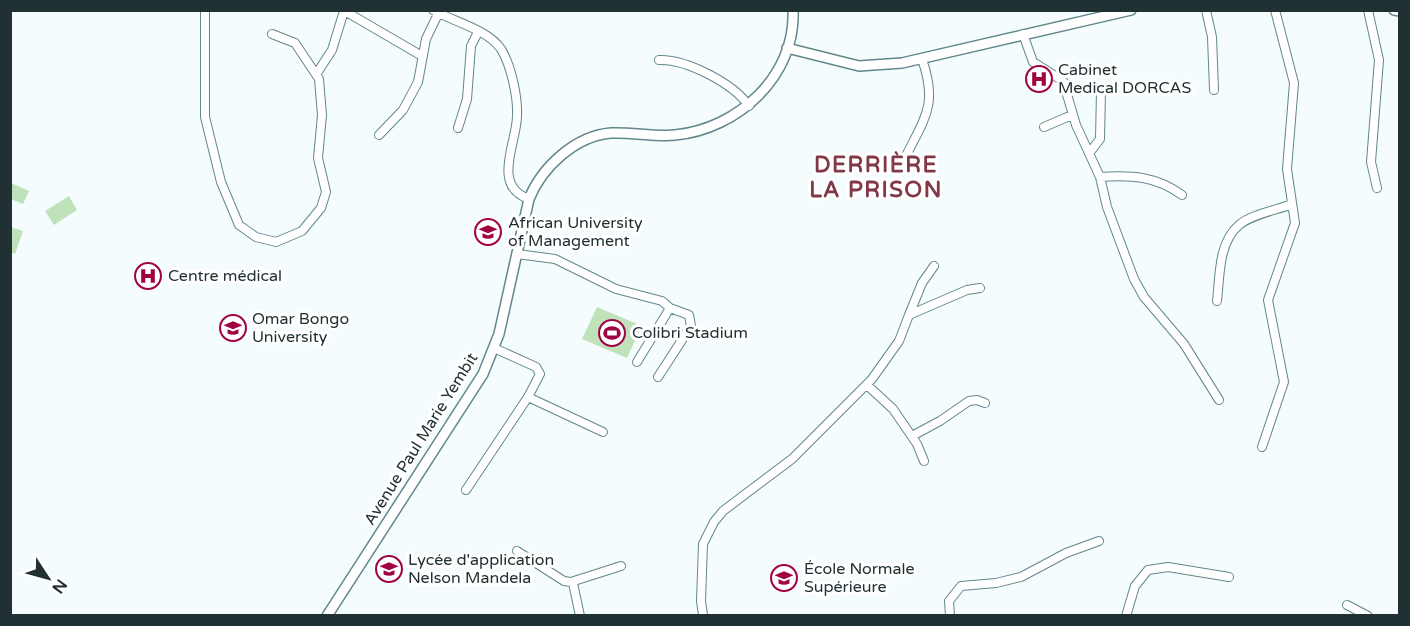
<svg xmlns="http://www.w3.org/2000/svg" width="1410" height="626" font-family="'Varela Round',sans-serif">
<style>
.green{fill:#bfe2ba}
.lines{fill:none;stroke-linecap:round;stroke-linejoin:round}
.minor-casing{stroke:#62878c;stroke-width:10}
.major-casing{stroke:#62878c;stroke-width:12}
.minor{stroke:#fff;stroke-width:8}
.major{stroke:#fff;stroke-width:9}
.labels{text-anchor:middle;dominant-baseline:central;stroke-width:6;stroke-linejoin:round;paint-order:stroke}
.poi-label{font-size:16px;fill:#213133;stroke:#fff;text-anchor:start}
.street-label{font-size:16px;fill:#213133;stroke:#fff}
.district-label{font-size:22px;font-weight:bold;letter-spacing:1.5px;fill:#813948;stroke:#fff}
</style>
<rect width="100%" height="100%" fill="#f4fcfd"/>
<!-- green -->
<path class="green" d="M11,183L29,191L23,204L11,199Z
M69,196L77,210L54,225L45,211Z
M10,227L23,231L15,254L11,252Z
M597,307L642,326L627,358L582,339Z"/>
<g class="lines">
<defs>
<path id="minor" d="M205,10V117L221,182L239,225L256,237L276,242L302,231L321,208L326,192L318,158L322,115L319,79L295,43L272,34
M343,10L422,56
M433,10C454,22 487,29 501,49C511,65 518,97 517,116C517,142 491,186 529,199
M1206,10L1212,37L1214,90
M1368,10L1379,60L1371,162L1377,188
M1023,34L1033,62L1063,81L1076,125L1100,177L1107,207L1134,279L1144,297L1184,344L1219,400
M659,60C686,59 733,83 749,106
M317,73L332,50L344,11
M1044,127L1072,115
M458,128L467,99L471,46L478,32
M379,135L403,110L418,82L426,39L438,14
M1090,152L1100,139L1101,91
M905,158C925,117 938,105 922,59
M1100,177C1132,175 1156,176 1182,195
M517,254L555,259L616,289L662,301L670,308L689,315L691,326L658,377
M1217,301C1220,276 1218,243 1239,225C1252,214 1277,210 1292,204
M909,315L922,283L934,266
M637,362L670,308
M867,385L893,409L917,444L924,461
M528,397L603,432
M912,436L940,421L969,401L977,400L985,403
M1262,447L1284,382L1268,300L1295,223L1287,169L1294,83L1275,10
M466,490L528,397L540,374L536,367L494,348
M517,551L564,581L571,582
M574,581L621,566
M573,583L580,616
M1347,605L1368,616
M703,615L701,601L703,544L714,522L723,511L792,459L872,379L899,341L909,315L967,290L980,288
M950,616L949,601L961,586L996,583L1021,577L1066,553L1099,541
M1126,616L1135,586L1148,570L1168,567L1229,577"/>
<path id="major" d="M1394,10L1400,11
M787,48L859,66L902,63L1131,10
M327,616L483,374L499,334L529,199C542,167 575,136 611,133C633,132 654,137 675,135C738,129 796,76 793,10"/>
</defs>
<!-- minor casing -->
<use href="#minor" class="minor-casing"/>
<!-- major casing -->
<use href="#major" class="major-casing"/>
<!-- minor -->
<use href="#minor" class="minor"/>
<!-- major -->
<use href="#major" class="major"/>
</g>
<!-- icons -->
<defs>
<symbol id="hospital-ring" viewBox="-11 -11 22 22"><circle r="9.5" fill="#fff" stroke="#a10342" stroke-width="1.5"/><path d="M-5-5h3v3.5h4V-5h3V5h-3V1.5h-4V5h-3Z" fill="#a10342"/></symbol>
<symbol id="university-ring" viewBox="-11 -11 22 22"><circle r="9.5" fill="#fff" stroke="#a10342" stroke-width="1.5"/><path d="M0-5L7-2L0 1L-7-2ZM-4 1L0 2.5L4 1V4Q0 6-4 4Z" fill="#a10342"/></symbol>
<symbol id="stadium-ring" viewBox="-11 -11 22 22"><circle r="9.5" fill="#fff" stroke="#a10342" stroke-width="1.5"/><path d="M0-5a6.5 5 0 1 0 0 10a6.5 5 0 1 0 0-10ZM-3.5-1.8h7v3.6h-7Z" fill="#a10342"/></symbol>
<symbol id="school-ring" viewBox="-11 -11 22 22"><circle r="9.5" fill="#fff" stroke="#a10342" stroke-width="1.5"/><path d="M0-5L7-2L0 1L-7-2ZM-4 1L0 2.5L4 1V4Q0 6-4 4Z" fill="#a10342"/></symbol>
</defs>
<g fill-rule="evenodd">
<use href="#hospital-ring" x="1024" y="64" width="30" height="30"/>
<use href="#university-ring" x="473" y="217" width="30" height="30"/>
<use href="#hospital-ring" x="133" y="261" width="30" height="30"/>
<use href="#university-ring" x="218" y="313" width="30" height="30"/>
<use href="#stadium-ring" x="597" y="318" width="30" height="30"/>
<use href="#school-ring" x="374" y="554" width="30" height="30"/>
<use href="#university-ring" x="769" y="563" width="30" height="30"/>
</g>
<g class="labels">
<!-- poi labels -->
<g class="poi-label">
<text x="1058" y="70">Cabinet<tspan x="1058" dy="18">Medical DORCAS</tspan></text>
<text x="508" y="223">African University<tspan x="508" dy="18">of Management</tspan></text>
<text x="168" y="276">Centre médical</text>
<text x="252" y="319">Omar Bongo<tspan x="252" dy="18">University</tspan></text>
<text x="632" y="333">Colibri Stadium</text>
<text x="408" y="560">Lycée d'application<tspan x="408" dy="18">Nelson Mandela</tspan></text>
<text x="804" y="569">École Normale<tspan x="804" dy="18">Supérieure</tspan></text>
</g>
<!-- street labels -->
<g class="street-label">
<text transform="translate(421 439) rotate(-58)">Avenue Paul Marie Yembit</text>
</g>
<!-- district labels -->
<g class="district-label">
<text x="876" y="165">DERRIÈRE<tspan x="876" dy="25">LA PRISON</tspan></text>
</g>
</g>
<!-- border -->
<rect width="1410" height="626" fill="none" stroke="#213133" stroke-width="24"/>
<!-- north arrow -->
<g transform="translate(48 578) rotate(126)" stroke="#ffffff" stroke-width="4.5" paint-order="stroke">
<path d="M0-4.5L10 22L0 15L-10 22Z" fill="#213133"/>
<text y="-9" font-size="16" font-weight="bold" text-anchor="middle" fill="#213133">N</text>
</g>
</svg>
